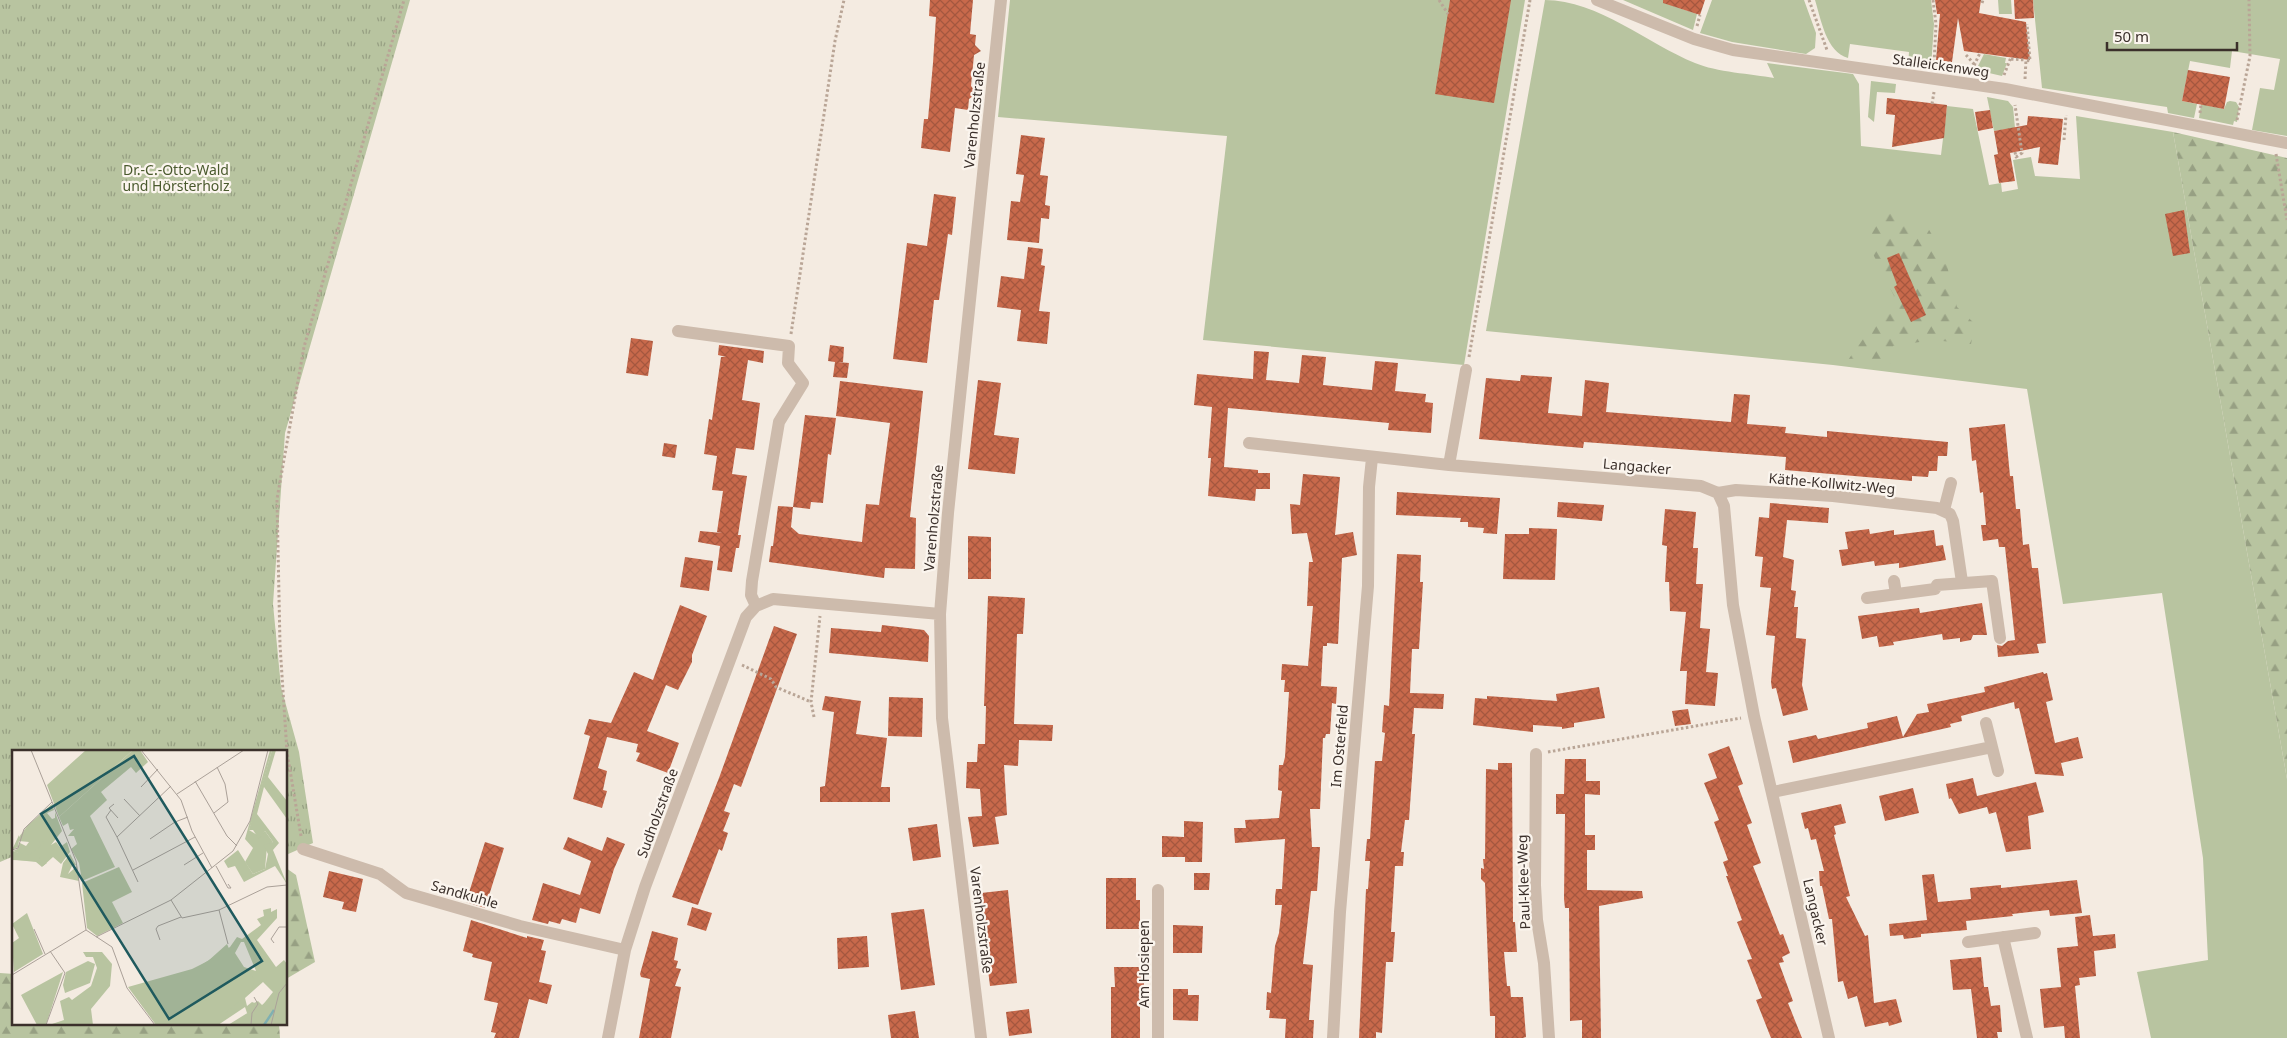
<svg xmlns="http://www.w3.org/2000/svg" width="2287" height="1038" font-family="'Noto Sans',sans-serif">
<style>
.green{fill:#b8c4a0}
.forest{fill:url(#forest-firs)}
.park{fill:url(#park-tufts)}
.building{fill:url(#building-cross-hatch)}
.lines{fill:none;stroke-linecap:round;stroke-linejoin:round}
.path{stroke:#b9a596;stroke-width:3;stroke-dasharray:2.5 2.5;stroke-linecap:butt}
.minor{stroke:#cdbbac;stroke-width:12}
.labels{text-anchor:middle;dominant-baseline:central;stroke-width:4.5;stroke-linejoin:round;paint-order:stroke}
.street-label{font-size:14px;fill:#3b302b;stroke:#fbf5ee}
.park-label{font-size:14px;fill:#4a5a2e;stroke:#fbf5ee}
.inset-river{fill:none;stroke:#7fb0b2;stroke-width:2.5}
.inset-road{fill:none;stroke:#aaa098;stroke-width:1}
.view{fill:#1f5a5e;fill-opacity:0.15;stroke:#1f5a5e;stroke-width:2.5}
.inset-edge{fill:none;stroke:#3b302b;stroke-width:2.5}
</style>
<defs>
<pattern id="forest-firs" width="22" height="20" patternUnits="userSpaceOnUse" patternTransform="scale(1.25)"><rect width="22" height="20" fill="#b8c4a0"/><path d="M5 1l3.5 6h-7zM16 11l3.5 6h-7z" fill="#97a083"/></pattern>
<pattern id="park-tufts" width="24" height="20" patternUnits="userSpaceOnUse" patternTransform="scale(1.25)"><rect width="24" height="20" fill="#b8c4a0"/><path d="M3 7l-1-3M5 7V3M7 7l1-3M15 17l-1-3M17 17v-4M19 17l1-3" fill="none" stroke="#97a083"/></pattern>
<pattern id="building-cross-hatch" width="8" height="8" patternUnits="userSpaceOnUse" patternTransform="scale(1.25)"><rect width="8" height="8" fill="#c8694b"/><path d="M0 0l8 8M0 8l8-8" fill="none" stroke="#a4573f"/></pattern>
</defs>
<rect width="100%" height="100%" fill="#f4ebe1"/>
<!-- green -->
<path class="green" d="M1010,0H1525L1464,365L1203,340L1227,136L998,117Z
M1545,0C1598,0 1648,44 1695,63C1716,72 1752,74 1774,78L1767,63L1853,74L1859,84L1861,146L1941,155L1947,106L1973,109L1989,185L2001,183L2002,192L2018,189L2013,160L2031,157L2035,176L2080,179L2076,116L2173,132L2287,779V1038H2151L2137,972L2208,960L2203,858L2162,593L2063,604L2027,389L1833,365L1486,331Z
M1623,0H1675L1673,6L1697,14L1693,30Z
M1712,0H1804L1816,33L1815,48L1806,54L1732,42L1700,33Z
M1815,0H1931L1934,24L1931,68H1908L1909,52L1850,44L1848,58C1826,52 1821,19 1815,0Z
M1998,0H2011L2012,14H1999Z
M2033,0H2287V136L2252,130L2260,88L2274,90L2280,59L2232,51L2230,68L2190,61L2182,101L2197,104L2194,118L2168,113L2167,107L2042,88Z
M1984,54L2006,58L2005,63H2007L2002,76L1976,70Z
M1871,81L1896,84L1895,93L1877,92L1874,122L1868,117Z
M1987,97L2008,101L2013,107L2015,128L1994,131Z
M2230,101L2236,102L2239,107L2237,122L2234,121L2233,125L2199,118L2201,104L2224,109L2227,102Z"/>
<!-- forest -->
<path class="forest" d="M2173,132L2287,158V779Z
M1890,213L1928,228L1945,257L1957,307L1975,324L1971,344L1933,340L1893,346L1891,364L1848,360L1894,296L1859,226Z
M286,868L296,875L315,962L286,979Z
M0,973L14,974V1024H279L280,1038H0Z"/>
<!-- park -->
<path class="park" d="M0,0H410L285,433L273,604L281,687L299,752L313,843L286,855V752H14V856L0,862Z"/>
<!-- building -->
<path class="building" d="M930,0H973L970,34L976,35L975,45L981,51L974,55L971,86L977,93L969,99L968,110L955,108L950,152L921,148L924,119H928L933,63L936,17L929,16Z
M1450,0H1511L1494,103L1435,94Z
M1663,0H1705L1700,15L1663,3Z
M1935,0H1981L1979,13L2026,22L2030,60L1964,51L1958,18L1952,62L1936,60L1940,14H1937Z
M2014,0H2033L2034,18L2015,19Z
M2188,70L2230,77L2224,109L2182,101Z
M1887,98L1947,105L1944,138L1892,147L1895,115L1886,114Z
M1990,110L1993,128L1978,131L1975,112Z
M2028,116L2063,119L2058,165L2038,163L2040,147L2010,153L2015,181L1999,183L1994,155L1998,154L1994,131L2027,125Z
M1021,135L1045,138L1040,175L1048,176L1045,205L1050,206L1049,219L1041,218L1039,243L1007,240L1011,201L1020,202L1024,175L1016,174Z
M934,194L956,197L952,235L948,234L939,300H934L927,363L893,359L907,243L927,246Z
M2184,210L2190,253L2173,256L2165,214Z
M1028,247L1043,249L1041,265L1045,266L1039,311L1050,312L1047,344L1017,341L1021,310L997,307L1001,276L1024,279Z
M1899,253L1926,315L1911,322L1894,287L1897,285L1887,258Z
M631,338L653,341L648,376L626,373Z
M719,345L764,351L763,363L748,360L742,400L760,403L754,450L736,448L732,474L747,476L738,535H741L739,548H736L732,572L717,570L720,546L698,542L700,531L722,533L717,532L723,491L712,490L717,456L704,454L709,419L712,420L721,357H726L718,355Z
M830,345L844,347L843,362H838L849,363L847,378L833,377L835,362L828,361Z
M1254,351L1269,352L1266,380L1299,383L1302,355L1326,357L1323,385L1372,390L1375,361L1398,363L1395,391L1426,394L1425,402L1433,403L1431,433L1388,430L1389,423L1228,408L1224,467L1258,470V473H1270V489H1256L1255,501L1208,496L1211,458H1208L1212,407L1194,405L1197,374L1253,379Z
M1521,375L1552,377L1548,413L1582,416L1585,380L1609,383L1606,412L1731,422L1734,394L1750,395L1747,424L1786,427L1785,433L1827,437V431L1948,442L1947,456H1938L1937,471H1929L1928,477L1912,476V481L1785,470L1786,457L1584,442L1583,448L1479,439L1486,378L1520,381Z
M978,380L1001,383L994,435L1019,438L1015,474L968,469Z
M840,381L923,391L910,517L916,518L915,569L885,568L884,578L769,562L771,546H773L778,506L793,507L791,527L799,534L862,542L866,504L879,505L890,423L836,416Z
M805,415L836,418L831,455L828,454L823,503L811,502L810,509L793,507Z
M2005,424L2010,476H2013L2016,509H2020L2023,545L2029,544L2032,568H2038L2046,643L2037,644L2039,653L1998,657L1997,645L2002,646L2008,641L2015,640L2005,547H1999L1998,539L1983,541L1981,525H1986L1983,492L1980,493L1976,460L1972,461L1969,428Z
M664,443L677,445L675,458L662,456Z
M1303,474L1340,477L1335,535L1353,532L1357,555L1342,558L1338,644L1327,643V646H1323L1321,686L1337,687L1336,704L1332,703L1330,734H1326L1325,738H1323L1320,809H1310L1312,847H1320L1317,891H1311L1303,964L1313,965L1309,1020H1314L1313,1038H1285L1286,1019L1269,1018L1270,1010H1266L1267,992L1271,993L1275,946L1279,933L1282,905H1275V897L1276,889H1282L1285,839L1235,843L1234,828H1246L1245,820L1279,818L1282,791L1278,790L1279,765H1283L1285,757L1289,692H1284L1285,680H1281L1282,664L1308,666L1313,606H1307L1309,562H1313L1307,533L1292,534L1290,504L1300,505Z
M1397,492L1500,498L1497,534L1483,533L1484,528L1468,527V522H1460L1461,518L1396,515Z
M1558,502L1604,505L1602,521L1557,517Z
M1770,503L1829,508L1828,523L1787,520L1783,557L1794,560L1791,590L1796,591L1794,607H1798L1796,638L1806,639L1802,685L1808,710L1783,716L1776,688L1772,689L1771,682L1775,636L1766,635L1771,588L1760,587L1763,557L1755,556L1759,517L1769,518Z
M1665,509L1696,512L1693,548H1698L1696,584H1703L1700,628L1710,629L1706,672L1718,673L1715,706L1685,704L1687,671H1680L1686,612L1670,611L1669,582H1665L1667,546L1662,545Z
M1529,528L1557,529L1555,580L1503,579L1505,534H1529Z
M1869,529L1870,534L1894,530V535L1934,530L1936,546L1943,545L1946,560L1899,568V563L1875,566L1874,561L1842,566L1839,550L1848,549L1845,532Z
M968,536L991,537V579H968Z
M1397,554L1421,555L1420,582H1423L1419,649H1412L1410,693L1444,694L1443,709L1414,708L1412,734H1415L1409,820H1405L1401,852H1404L1403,866H1395L1391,932H1395L1393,962H1386L1382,1033L1376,1032V1038H1359L1366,889H1368L1370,861H1365L1367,839H1370L1375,761H1382L1385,733L1382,732L1384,705L1389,706Z
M685,557L713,561L709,591L680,587Z
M988,596L1025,598L1023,634H1017L1014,724L1053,725L1052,741L1019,740L1018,766L1004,765L1007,815L995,817L999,844L973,847L968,817L982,816L980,789L966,788L967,762H977L978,744H985L986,706H984Z
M1982,603L1987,635H1973L1971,640L1960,642V638L1943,640L1942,634L1893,642L1894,645L1879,647L1877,636L1862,639L1858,616L1919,608L1920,613Z
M680,605L707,616L692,655V662L678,690L666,685L647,731L679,743L668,773L636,761L640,753L636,752L638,744L607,737L598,768L607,771L603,790L607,791L602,808L573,799L590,736L584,734L589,719L611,723L634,672L653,680Z
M882,625L924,630L929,636L928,662L829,653L831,628L881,632Z
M774,626L797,634L741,787L734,784L724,811L730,813L723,831L728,833L722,851L719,849L698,905L672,897L719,778Z
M2043,672L2044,674L2047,673L2053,700L2046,702L2055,743L2078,737L2083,758L2061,763L2064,776L2035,774L2019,708L2015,709L2014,702L1961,716L1962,721L1950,724L1951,727L1793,763L1788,741L1816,735L1818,739L1868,728L1867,723L1897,716L1903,737L1917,714L1929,712L1927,704L1985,692L1984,687Z
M1599,687L1605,718L1574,723V727L1562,729V727L1533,725V732L1473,725L1475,698L1487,699V696L1557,701L1556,694Z
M825,696L861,701L856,734L887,738L881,787H890V802H820V787L825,786L834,712L822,710Z
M889,697L923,698L922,737L888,736Z
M1688,709L1691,724L1675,726L1672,711Z
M1729,746L1743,784L1738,786L1752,823L1747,825L1761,863L1753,866L1780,935L1783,934L1790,953L1782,957L1784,962L1779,963L1793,1001L1788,1003L1802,1038H1771L1756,1000L1762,998L1747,960L1752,959L1737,922L1742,920L1726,876H1728L1723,862L1728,860L1714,822L1719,820L1704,783L1717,778L1708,754Z
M1565,759H1586V781H1600V795L1585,794V835H1595V850H1587V890L1642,891L1643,898L1599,906L1601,1038H1582V1020L1570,1021L1569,908H1565L1564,899L1565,814H1556V794H1564Z
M1498,763H1512L1513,922H1515L1517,952H1504L1507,986H1510L1511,997H1523L1526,1037L1523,1038H1495V1016H1490L1485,883L1481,879V868L1484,869L1483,859H1485L1486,769L1498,770Z
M1973,778L1977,796L2036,782L2044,812L2028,816L2031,849L2006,852L1996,812L1989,814L1987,807L1959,814L1951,798L1949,799L1946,784Z
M1913,788L1919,813L1885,821L1879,796Z
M1841,804L1846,823L1834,826L1836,834L1834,835L1850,896L1846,897L1865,936L1868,935L1874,1003L1896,999L1902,1022L1889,1026L1888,1022L1865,1027L1857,996L1848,999L1843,981L1838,982L1832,919H1829L1822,886H1820L1819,871H1824L1816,839L1811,840L1808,828L1805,829L1801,813Z
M1184,821L1203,822L1202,862H1185V857H1162V836L1184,837Z
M937,824L941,857L913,861L908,828Z
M568,837L602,851L607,837L625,844L614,869L600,914L580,908L576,923L562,919L560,924L549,921L548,924L532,920L543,883L580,895L591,861L563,849Z
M485,842L504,848L485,908L466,902Z
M329,871L363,879L356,912L342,909L344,902L323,897Z
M1194,873H1210L1209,890H1194Z
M1934,874L1938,902L1971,899L1970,888L2001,885V888L2077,880L2082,913L2050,916L2049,910L2012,914L2013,916L1966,921L1967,930L1921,934V937L1904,939L1903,935L1890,936L1889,924L1927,920L1922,875Z
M1106,878H1136V900H1140V929H1106Z
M1008,890L1017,983L990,986L980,905H973L972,894Z
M692,907L712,913L706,931L687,925Z
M924,909L935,985L901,990L891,913Z
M2090,915L2093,936L2115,934L2116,948L2094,951L2096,976L2079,978L2080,985L2075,986L2080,1038H2065L2064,1026L2044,1028L2040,989L2061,987L2057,948L2078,946L2075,917Z
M471,920L527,938V936L544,940L541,950L546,951L539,982L552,985L547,1004L529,999L519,1038H494L496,1033L491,1032L498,1003L484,1000L492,962L472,957L473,954L463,951Z
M1173,925L1203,926L1202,953H1173Z
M652,931L678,938L674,960L678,961L676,968L681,969L675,986L681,987L671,1038H639L650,979L641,977L640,974Z
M867,936L869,967L838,969L837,938Z
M1981,957L1984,987H1988L1991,1006L2000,1005L2002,1032H1997L1998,1038H1977L1971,989L1953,990L1950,960Z
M1114,967H1144V987H1140V1038H1111V987H1115Z
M1173,989H1188V995H1199L1198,1021L1173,1020Z
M1029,1009L1032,1033L1009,1036L1006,1012Z
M915,1011L919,1038H891L888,1015Z"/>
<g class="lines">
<!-- path -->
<path class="path" d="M1439,0L1448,14
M1809,0L1827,50
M1933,0L1936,24L1934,64
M1982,3L1983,0
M1697,26L1700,15
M1966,55L1974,64
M2011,59L2026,60
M1972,70L1980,53
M2004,75L2011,57
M2025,79L2026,60L2030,61L2027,24
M1932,104L1934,92
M2200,113L2201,104
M2237,120L2250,56L2249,0
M2064,140L2066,115
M2015,152L2016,157L2022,153L2015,105
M2276,154L2287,220
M791,334L835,41L844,0
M1469,357L1530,0
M742,665L771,679L776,687L811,702
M814,717L811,702L820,616
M1548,752L1741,718
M301,836L287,752L280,645L277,499L304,347L404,0"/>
<!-- minor -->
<path class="minor" d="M1597,0L1694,39L1733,50L2005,89L2287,143
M678,331L789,346L788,363L803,383L779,422L752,581L751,595L756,606
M1249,443L1449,465L1701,486L1718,493L1724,506L1733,605L1754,716L1829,1038
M1449,465L1466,370
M1718,493L1736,490L1833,496L1937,508L1950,514L1953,521L1962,582
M1944,510L1951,483
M1894,581L1896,594
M1867,598L1935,589L1937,585L1992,581L2000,638
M1986,723L1998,771
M1536,754L1535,885L1537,920L1544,963L1549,1038
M1773,792L1992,747
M303,849L380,874L406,893L520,926L625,950
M2003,937L2027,1038
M1968,942L2035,933
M608,1038L625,950L645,887L746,617L756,606L773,599L940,614
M981,1038L942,718L940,614L948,513L1001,0
M1158,1038V890
M1333,1038L1340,912L1368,586L1369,487L1372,458"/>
</g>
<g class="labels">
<!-- street labels -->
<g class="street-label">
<text transform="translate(1941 65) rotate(8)">Stalleickenweg</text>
<text transform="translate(974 115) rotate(-84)">Varenholzstraße</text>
<text transform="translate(1637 466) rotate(5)">Langacker</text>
<text transform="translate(1832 483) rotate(5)">Käthe-Kollwitz-Weg</text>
<text transform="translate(933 518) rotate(-85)">Varenholzstraße</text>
<text transform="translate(1339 746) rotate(-85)">Im Osterfeld</text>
<text transform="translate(657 813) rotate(-70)">Sudholzstraße</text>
<text transform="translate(1523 882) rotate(-92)">Paul-Klee-Weg</text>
<text transform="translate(465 894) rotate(16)">Sandkuhle</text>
<text transform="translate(1816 912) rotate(77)">Langacker</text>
<text transform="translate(982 920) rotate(83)">Varenholzstraße</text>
<text transform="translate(1143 964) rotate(-90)">Am Hosiepen</text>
</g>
<!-- park labels -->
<g class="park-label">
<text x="176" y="169">Dr.-C.-Otto-Wald<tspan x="176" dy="16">und Hörsterholz</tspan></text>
</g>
</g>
<!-- overview -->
<g transform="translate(12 750)">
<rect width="275" height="275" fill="#f4ebe1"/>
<path d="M121,0H128L136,12L124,23L119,17L89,42L95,50L78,66L103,117L70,131L67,113L59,99L65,94L62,86H56L62,79L58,80L56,73L51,76L47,67ZM258,0H260L242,66L237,80L247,86L253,81L261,92L255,96L253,119L241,124L233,112L241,98L233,89ZM40,54L42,60L35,63L40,69L43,68V62L50,81L39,95L44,92L48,97L55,92L58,102L49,114L41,107L30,117L24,112L5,110L9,104L1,101L5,99L8,93L14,96L17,92L7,91L6,97L0,100L7,85V87L16,75ZM58,104L64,115L60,116L56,124L65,116L67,131L48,127L51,113ZM107,117L120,142L100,152L111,173L85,186L75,178L70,133ZM15,163L31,204L2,222L0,193L7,188L0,174ZM76,211L83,214L78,233L53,243L51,235L54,222ZM51,222L34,275H25L9,245Z" fill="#b8c4a0"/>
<path d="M74,0H121L47,67L35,35ZM260,0H264L256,27L275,51V69L252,37L245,64L267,93L261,100L275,134L263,116L232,132L223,116L216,118L212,111L226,100L241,124L253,119L256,104L251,95L261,92L253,81L247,89L241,80H237ZM30,88L32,95L22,105L26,109L29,107L35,113L31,116L27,111L0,110V101L17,105L29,96L27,91ZM259,158V162L265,159V168L245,190L264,217L272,210L275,214V275L235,263L233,257L206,275H144L181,220L218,197L225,187L230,189L249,175L245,169L252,166L251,160ZM229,192H232L244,221L232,217L223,203ZM251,232L261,242L250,256L240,252L235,256L233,248Z" fill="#b8c4a0" fill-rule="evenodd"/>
<path d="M215,194L223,212L243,229L239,242L213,263L215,267L206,275H144L116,237L180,219L196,211ZM71,202H90L100,214L98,236L79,259L81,275H37L52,270L48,251L57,247L60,250L79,236L85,218L81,207H74ZM275,234V275H216L237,262L234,257L246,251L250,255Z" fill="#b8c4a0"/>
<path class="inset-river" d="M252,275L262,260"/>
<path class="inset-road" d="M19,0L64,111L74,180M129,0L169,50L180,81L200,118M183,31L215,86L225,96M129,37L146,19M165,44L232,0M112,49L128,66M102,54L97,58L106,68M99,60L94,67L105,87M202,63L216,52L213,34L205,17M138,89L163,72L176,67M0,100L6,98L12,79L40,52M172,115L191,103M204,116L216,138H219L216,134M121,120L183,87M126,132L105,87L159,36M159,150L170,168L207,160L255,137L275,135M207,160L216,194M22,179L33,204M74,180L100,197L115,238L143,275M84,187L159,150L221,101L238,71L256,0M148,190L144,179L146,176L169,167M262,193L259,189L267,177H275M0,225L74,180M34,275L53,223L38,201M239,275L240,263L246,254L242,247M259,275L267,243L275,233"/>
<path class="view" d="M122,6L250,211L157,269L29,64Z"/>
<rect width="275" height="275" class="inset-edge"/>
</g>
<!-- scale -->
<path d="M2107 42v8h130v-8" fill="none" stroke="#3b302b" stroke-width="2.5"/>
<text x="2114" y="42" font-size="15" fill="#3b302b" stroke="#fbf5ee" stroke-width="4" paint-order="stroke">50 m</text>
</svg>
